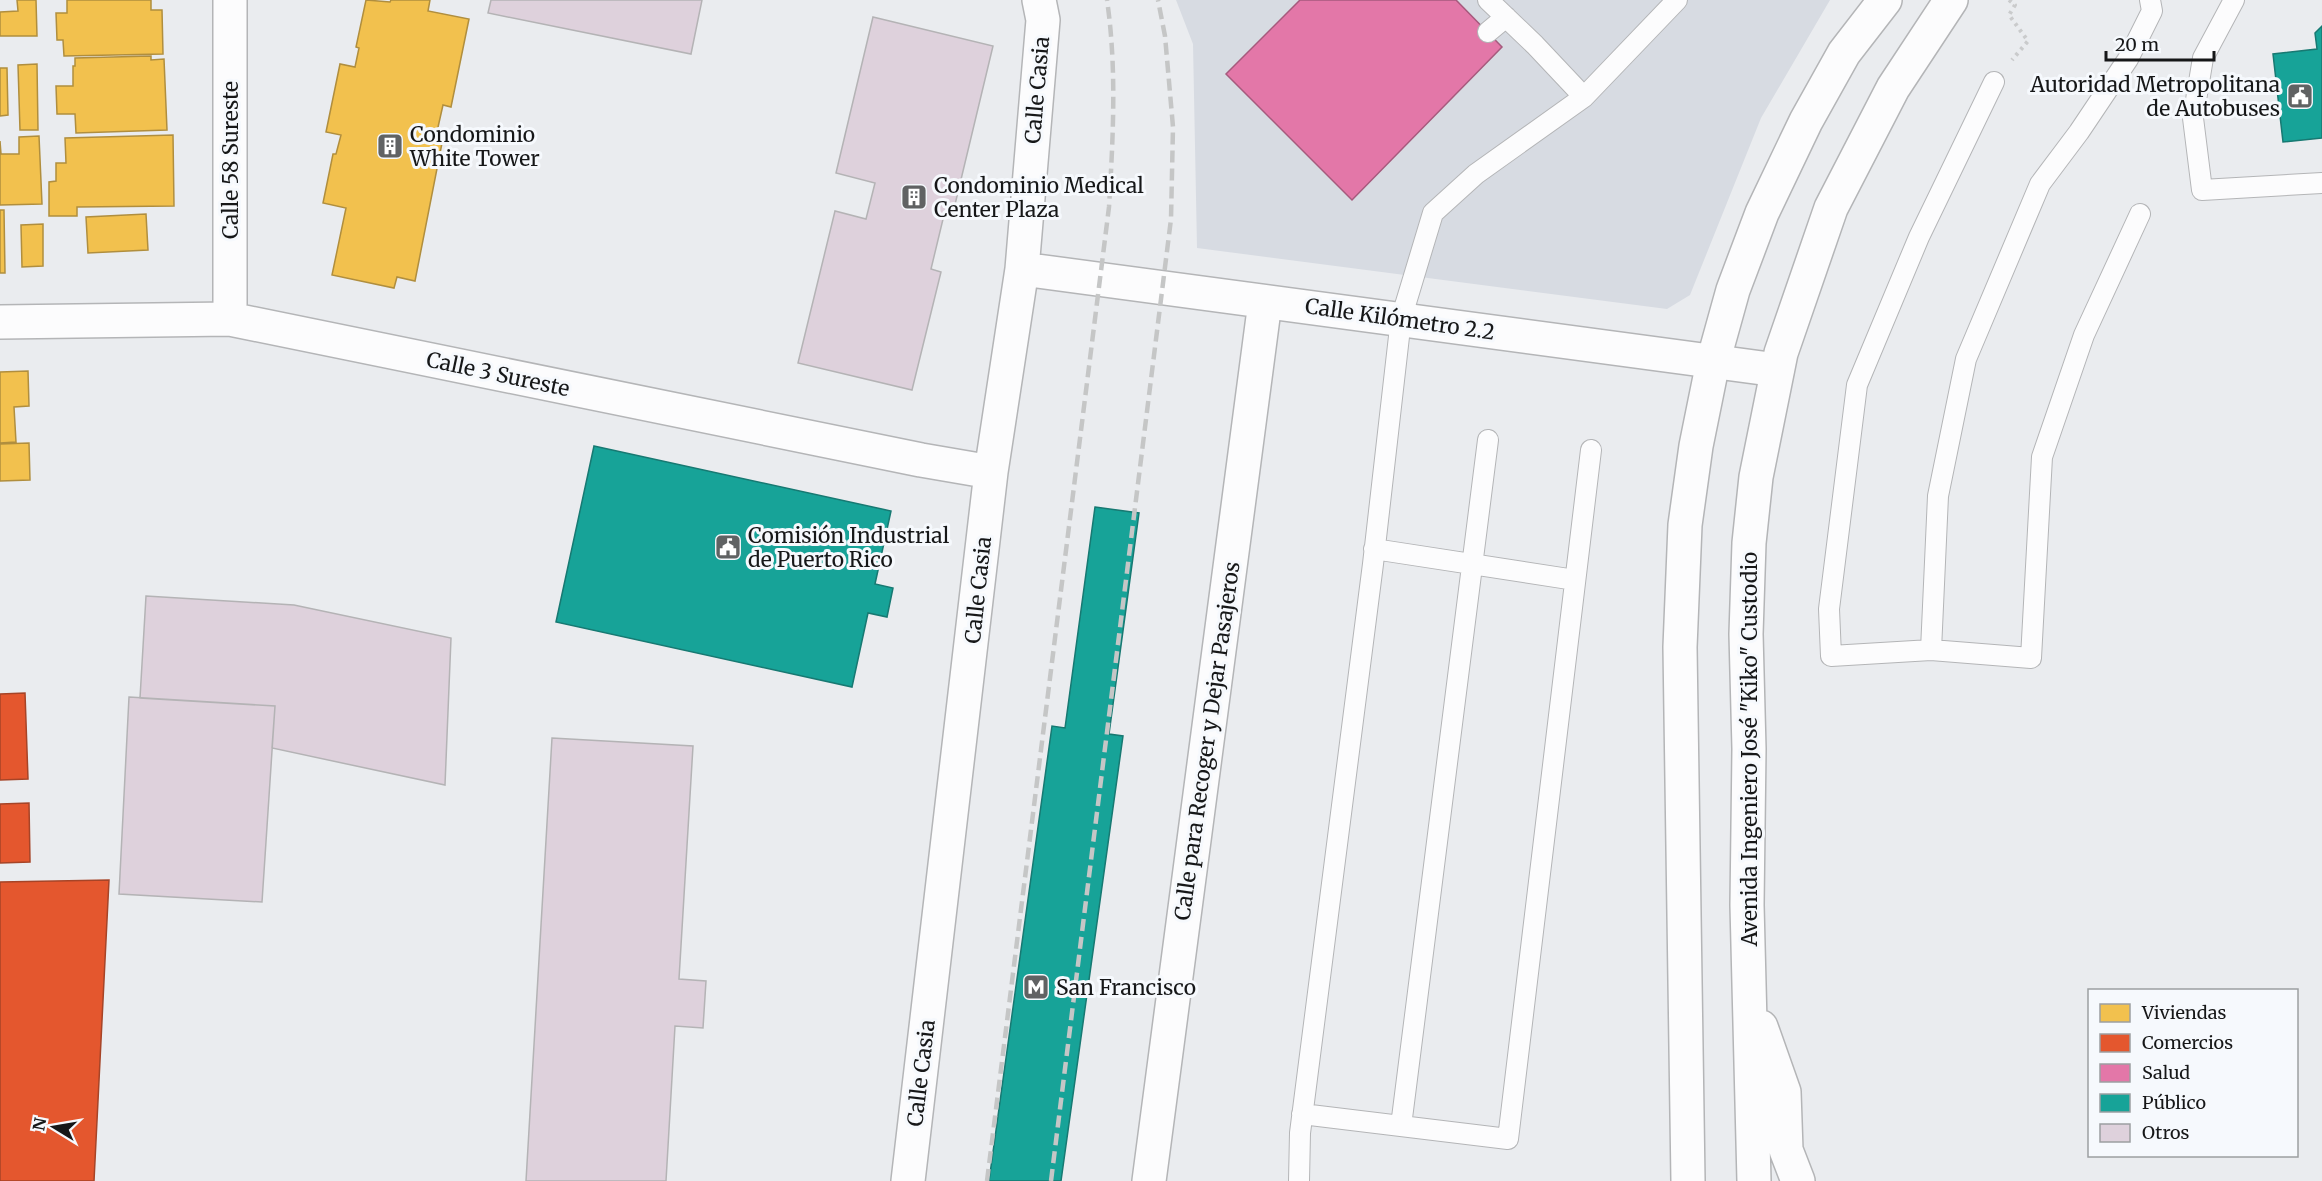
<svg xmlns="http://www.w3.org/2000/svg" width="2322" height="1181" font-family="Merriweather,serif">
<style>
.built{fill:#d7dbe2}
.homes{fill:#f2c14e;stroke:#b08e3e;stroke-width:1.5}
.shops{fill:#e4572e;stroke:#a64427;stroke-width:1.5}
.health{fill:#e377a8;stroke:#a65a7d;stroke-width:1.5}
.public{fill:#17a398;stroke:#177972;stroke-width:1.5}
.building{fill:#ded1dc;stroke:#b4b3b5;stroke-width:1.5}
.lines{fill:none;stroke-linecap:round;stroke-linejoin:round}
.service-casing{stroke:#b4b5b7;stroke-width:22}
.minor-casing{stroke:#b4b5b7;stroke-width:36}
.secondary-casing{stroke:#b4b5b7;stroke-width:36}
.path{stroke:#cacbcc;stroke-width:4;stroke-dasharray:3 4.5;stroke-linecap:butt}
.service{stroke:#fcfcfd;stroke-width:20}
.minor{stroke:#fcfcfd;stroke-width:33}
.secondary{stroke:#fcfcfd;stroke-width:33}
.rail{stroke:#c5c6c6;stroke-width:4.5;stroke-dasharray:12 6;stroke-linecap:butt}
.labels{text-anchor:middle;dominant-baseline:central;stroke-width:6;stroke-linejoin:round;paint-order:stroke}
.poi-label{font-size:21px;fill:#161718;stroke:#f6f9fd;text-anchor:start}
.street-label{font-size:21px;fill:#161718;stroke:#f6f9fd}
</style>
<rect width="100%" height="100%" fill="#eaecef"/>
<!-- built -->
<path class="built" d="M1176,0H1830L1761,118L1690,295L1667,309L1197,248L1193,44Z"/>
<!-- homes -->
<path class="homes" d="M17,0H36L37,36H0V12L18,11Z
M67,0H151V10H162L163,54L64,56L63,40H57L56,13H67Z
M366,0L390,2L391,0H430L428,11L469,19L451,107L443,105L436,136L443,138L415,281L397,277L394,288L332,275L346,208L323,203L333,154H336L341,135L326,132L340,64L355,67L359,48L356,47Z
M151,56V60L164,59L167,130L76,133L75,114H57L56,86H73V66H75V58Z
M37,64L38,130H20L18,65Z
M0,68H7L8,115L0,116Z
M173,135L174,206L77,207V216H49V182L56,181V163H66L65,138Z
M39,136L42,204L0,205V141L1,154H19V137Z
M0,210H4L5,273H0Z
M146,214L148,250L88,253L86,217Z
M43,224V266L22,267L21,225Z
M28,371L29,406L14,407L16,442L0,443V372Z
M29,443L30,480L0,481V444Z"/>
<!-- shops -->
<path class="shops" d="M25,693L28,779L0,780V694Z
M29,803L30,862L0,863V804Z
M109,880L94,1181H0V882Z"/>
<!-- health -->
<path class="health" d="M1300,0H1456L1502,47L1352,200L1226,74Z"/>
<!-- public -->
<path class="public" d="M2322,26V138L2283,142L2273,54L2317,49L2315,33Z
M594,446L891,511L875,584L893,588L887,617L868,613L852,687L556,622Z
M1095,507L1139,513L1109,734L1123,736L1061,1181H989L1052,726L1065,728Z"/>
<!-- building -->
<path class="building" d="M491,0H702L691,54L488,13Z
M873,17L993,46L952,217L944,215L931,269L941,272L912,390L798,363L835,211L866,219L875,183L836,173Z
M146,596L294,605L451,638L445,785L272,748L275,706L140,698Z
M129,697L275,706L262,902L119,894Z
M552,738L693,746L679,979L706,981L703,1028L675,1026L666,1181H526Z"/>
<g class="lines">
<defs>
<path id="service" d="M1488,0L1535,45L1584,97
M2234,0L2203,58L2193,118L2202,190L2322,183
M1488,32L1506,17
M1994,82L1919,237L1857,385L1829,609L1831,656L1931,650L2031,658L2042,457L2084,335L2140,214
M1374,549L1575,580
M1931,650L1938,496L1966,359L2040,184L2079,132L2128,59L2152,11L2150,0
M1302,1114L1508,1139L1591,450
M1401,1126L1488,440
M1299,1181L1300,1133L1373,564L1401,319L1433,213L1476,174L1584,97L1677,0"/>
<path id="minor" d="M1022,269L1777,370
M230,319V0
M0,322L230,319L921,460L991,472
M908,1181L991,472L1022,269L1043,20L1039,0
M1149,1181L1265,302"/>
<path id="secondary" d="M1761,1027L1784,1092L1786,1150L1798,1181
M1688,1181L1680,647L1685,525L1696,446L1713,362L1733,290L1762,213L1806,121L1844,53L1885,0
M1754,1181L1747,905L1749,749L1746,634L1749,543L1756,477L1781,353L1831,208L1893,88L1951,0"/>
</defs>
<!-- service casing -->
<use href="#service" class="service-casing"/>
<!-- minor casing -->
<use href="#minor" class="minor-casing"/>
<!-- secondary casing -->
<use href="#secondary" class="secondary-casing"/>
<!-- path -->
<path class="path" d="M2009,0L2015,5L2009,15L2028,41L2012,60"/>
<!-- service -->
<use href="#service" class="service"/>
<!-- minor -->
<use href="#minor" class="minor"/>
<!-- secondary -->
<use href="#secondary" class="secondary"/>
<!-- rail -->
<path class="rail" d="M987,1181L1109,207C1113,138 1117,69 1107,0
M1051,1181L1171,219L1173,127L1165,36L1158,0"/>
</g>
<!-- icons -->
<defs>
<symbol id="civic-square" viewBox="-11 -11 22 22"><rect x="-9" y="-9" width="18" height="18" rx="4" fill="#606263" stroke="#f6f9fd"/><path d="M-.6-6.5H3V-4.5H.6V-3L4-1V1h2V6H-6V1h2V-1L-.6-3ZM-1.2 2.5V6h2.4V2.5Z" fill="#fff"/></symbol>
<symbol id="building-square" viewBox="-11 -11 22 22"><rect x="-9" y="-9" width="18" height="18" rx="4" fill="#606263" stroke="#f6f9fd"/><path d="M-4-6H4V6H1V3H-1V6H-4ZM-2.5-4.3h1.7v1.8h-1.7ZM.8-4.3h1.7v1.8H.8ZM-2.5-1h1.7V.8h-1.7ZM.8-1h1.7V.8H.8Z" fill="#fff"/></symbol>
<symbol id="metro-square" viewBox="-11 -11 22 22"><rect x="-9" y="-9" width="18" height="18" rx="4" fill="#606263" stroke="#f6f9fd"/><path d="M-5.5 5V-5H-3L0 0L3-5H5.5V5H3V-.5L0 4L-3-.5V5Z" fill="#fff"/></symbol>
</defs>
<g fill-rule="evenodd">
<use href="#civic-square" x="2285" y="81" width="30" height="30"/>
<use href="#building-square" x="375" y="131" width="30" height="30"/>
<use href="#building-square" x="899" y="182" width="30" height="30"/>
<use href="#civic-square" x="713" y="532" width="30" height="30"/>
<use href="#metro-square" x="1021" y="972" width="30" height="30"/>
</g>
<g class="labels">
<!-- poi labels -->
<g class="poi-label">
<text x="2280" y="84" text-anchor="end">Autoridad Metropolitana<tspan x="2280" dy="24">de Autobuses</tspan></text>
<text x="410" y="134">Condominio<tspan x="410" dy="24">White Tower</tspan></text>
<text x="934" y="185">Condominio Medical<tspan x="934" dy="24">Center Plaza</tspan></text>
<text x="748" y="535">Comisión Industrial<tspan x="748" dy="24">de Puerto Rico</tspan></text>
<text x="1056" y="987">San Francisco</text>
</g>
<!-- street labels -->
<g class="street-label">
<text transform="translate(1037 90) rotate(-85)">Calle Casia</text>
<text transform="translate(230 160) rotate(-90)">Calle 58 Sureste</text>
<text transform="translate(1400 319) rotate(8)">Calle Kilómetro 2.2</text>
<text transform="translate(498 374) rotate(12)">Calle 3 Sureste</text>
<text transform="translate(978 590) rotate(-84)">Calle Casia</text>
<text transform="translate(1207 741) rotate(-82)">Calle para Recoger y Dejar Pasajeros</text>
<text transform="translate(1749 749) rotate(-90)">Avenida Ingeniero José "Kiko" Custodio</text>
<text transform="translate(921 1073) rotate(-83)">Calle Casia</text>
</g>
</g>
<!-- legend -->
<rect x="2088" y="989" width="210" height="168" fill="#f6f9fd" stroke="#9c9fa1" stroke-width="1.5"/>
<rect x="2100" y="1004" width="30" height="18" fill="#f2c14e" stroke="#9c9fa1" stroke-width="1.5"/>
<text x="2142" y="1019" font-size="18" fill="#161718">Viviendas</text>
<rect x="2100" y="1034" width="30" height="18" fill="#e4572e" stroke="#9c9fa1" stroke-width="1.5"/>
<text x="2142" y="1049" font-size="18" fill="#161718">Comercios</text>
<rect x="2100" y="1064" width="30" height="18" fill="#e377a8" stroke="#9c9fa1" stroke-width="1.5"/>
<text x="2142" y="1079" font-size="18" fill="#161718">Salud</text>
<rect x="2100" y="1094" width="30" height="18" fill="#17a398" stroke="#9c9fa1" stroke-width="1.5"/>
<text x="2142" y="1109" font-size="18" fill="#161718">Público</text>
<rect x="2100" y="1124" width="30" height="18" fill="#ded1dc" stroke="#9c9fa1" stroke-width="1.5"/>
<text x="2142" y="1139" font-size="18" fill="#161718">Otros</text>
<!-- north arrow -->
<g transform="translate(54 1127) rotate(281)" stroke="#f6f9fd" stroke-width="4.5" paint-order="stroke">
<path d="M0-4.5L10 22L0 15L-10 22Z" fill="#161718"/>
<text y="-9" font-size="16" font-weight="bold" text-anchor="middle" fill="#161718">N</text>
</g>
<!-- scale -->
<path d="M2106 51v9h108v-9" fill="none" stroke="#161718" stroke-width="3"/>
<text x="2115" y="51" font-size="18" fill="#161718" stroke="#f6f9fd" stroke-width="4.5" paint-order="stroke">20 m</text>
</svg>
